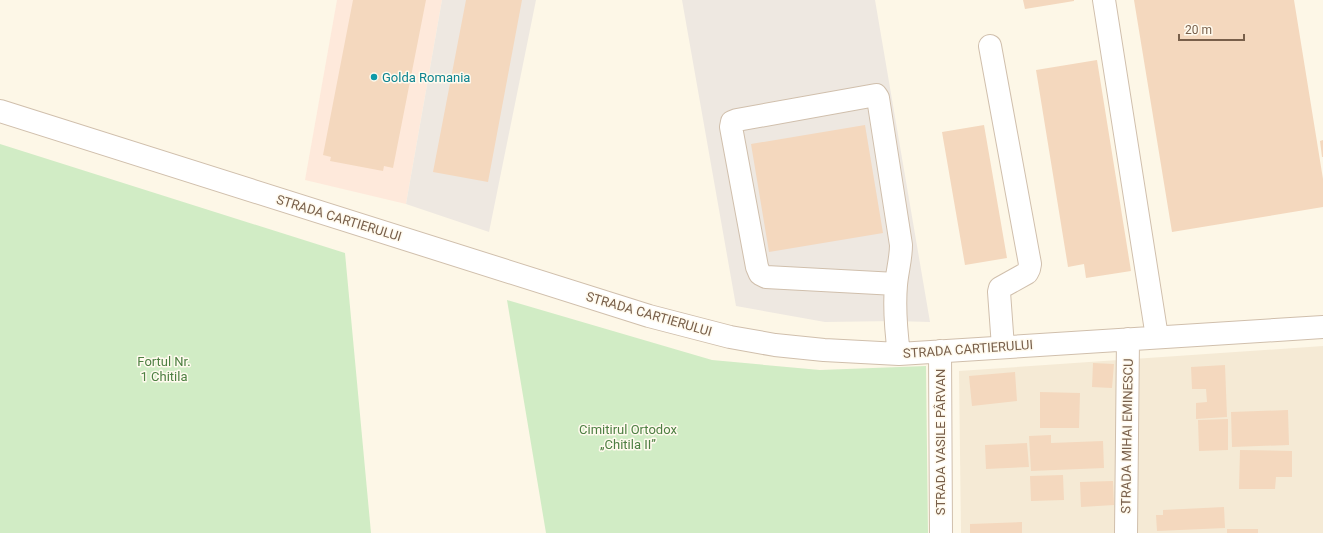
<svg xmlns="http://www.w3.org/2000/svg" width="1323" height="533" font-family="Roboto,sans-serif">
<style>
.residential{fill:#f5ead5}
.commercial{fill:#fee9db}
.industrial{fill:#eee8e1}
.green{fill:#d1ecc5}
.building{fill:#f4d8be}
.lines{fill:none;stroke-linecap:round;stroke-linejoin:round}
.minor-casing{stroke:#d0bfac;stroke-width:24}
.minor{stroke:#fff;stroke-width:22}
.culture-dot{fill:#0f9aa8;stroke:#fffaee;stroke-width:1.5}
.labels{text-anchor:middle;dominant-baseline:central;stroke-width:3;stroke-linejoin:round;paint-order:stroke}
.culture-label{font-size:13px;fill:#0d838f;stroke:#fffaee;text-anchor:start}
.street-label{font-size:13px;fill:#785f4a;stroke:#fffaee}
.park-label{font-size:13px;fill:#4d7f42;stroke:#fffaee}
</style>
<rect width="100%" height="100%" fill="#fdf7e7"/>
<!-- residential -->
<path class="residential" d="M1323,346V533H961L959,371Z"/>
<!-- commercial -->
<path class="commercial" d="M337,0H442L406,204L305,180Z"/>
<!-- industrial -->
<path class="industrial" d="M442,0H536L489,232L406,204Z
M682,0H875L930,322L895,321L825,322L736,306Z"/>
<!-- green -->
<path class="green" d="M0,144L345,253L371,533H0Z
M507,300L712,360L820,370L926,366L928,533H546Z"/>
<!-- building -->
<path class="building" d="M353,0H426L393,168L384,166L383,171L330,161L331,157L323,155Z
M466,0H522L488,182L433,172Z
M1023,0H1074V1L1025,9Z
M1134,0H1294L1323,179V207L1172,232Z
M1097,60L1131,271L1086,278L1084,264L1068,267L1036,70Z
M865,125L883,233L769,252L751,144Z
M984,125L1007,258L965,265L942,132Z
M1323,140V157H1322L1320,141Z
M1093,363L1114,364L1112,388L1092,387Z
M1225,365L1227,417L1196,419V403L1207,402L1206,389H1192L1191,367Z
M1015,372L1017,401L972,406L969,376Z
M1040,392L1080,393L1079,428H1040Z
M1288,410L1289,445L1232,447L1231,412Z
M1228,419V450L1199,451L1198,420Z
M1051,435V443L1103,441L1104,468L1031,471L1029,436Z
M1027,443L1029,467L986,469L985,445Z
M1240,450L1292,451V477H1276L1275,489H1239Z
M1063,475L1064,500L1031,501L1030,476Z
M1113,481L1114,505L1081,507L1080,482Z
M1224,507L1225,528L1157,531L1156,515H1163V510Z
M1022,522V533H970V524Z
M1227,529H1258V533H1227Z"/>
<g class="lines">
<defs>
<path id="minor" d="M1104,0L1157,337
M990,46L1030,264L1029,269L1027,273L1000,288L999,292L1003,347
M0,111L649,316L730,337L775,345L824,350L899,354L1323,327
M896,284L766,277L760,274L757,267L731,127L732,122L737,120L876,95L878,98L901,245C901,259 897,272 896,285C894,308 896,331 899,354
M940,351L941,533
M1126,533L1128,339"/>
</defs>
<!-- minor casing -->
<use href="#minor" class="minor-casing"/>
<!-- minor -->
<use href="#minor" class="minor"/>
</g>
<!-- markers -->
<circle class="culture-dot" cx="374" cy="77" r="4"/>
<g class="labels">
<!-- culture labels -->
<g class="culture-label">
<text x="382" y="77">Golda Romania</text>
</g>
<!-- street labels -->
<g class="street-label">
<text transform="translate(339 218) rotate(17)">STRADA CARTIERULUI</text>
<text transform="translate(649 314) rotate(16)">STRADA CARTIERULUI</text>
<text transform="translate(968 349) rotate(-4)">STRADA CARTIERULUI</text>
<text transform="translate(1127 436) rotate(-89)">STRADA MIHAI EMINESCU</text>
<text transform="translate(940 442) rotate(-90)">STRADA VASILE PÂRVAN</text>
</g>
<!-- park labels -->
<g class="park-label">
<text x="164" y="361">Fortul Nr.<tspan x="164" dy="15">1 Chitila</tspan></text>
<text x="628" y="429">Cimitirul Ortodox<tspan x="628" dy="15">„Chitila II”</tspan></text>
</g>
</g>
<!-- scale -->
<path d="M1179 34v6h65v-6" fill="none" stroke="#785f4a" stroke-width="2"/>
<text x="1185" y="34" font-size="12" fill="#785f4a" stroke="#fffaee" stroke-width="3" paint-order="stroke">20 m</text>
</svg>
